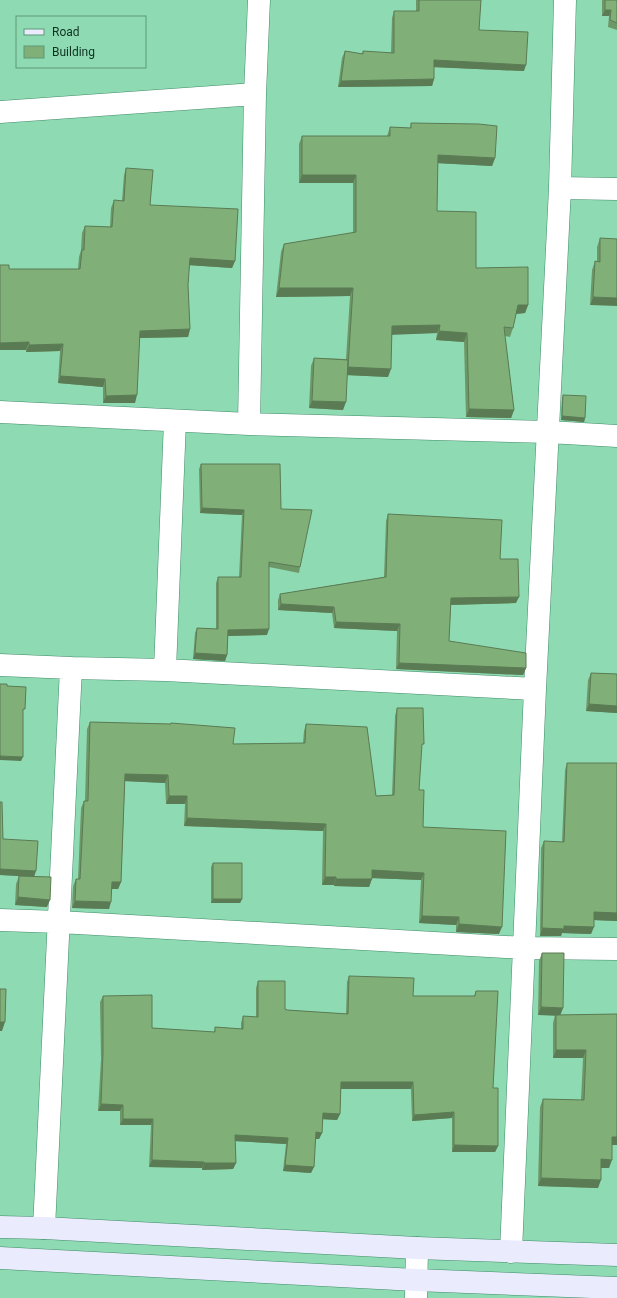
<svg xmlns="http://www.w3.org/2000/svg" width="617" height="1298" font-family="Roboto,sans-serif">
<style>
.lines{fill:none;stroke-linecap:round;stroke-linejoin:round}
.street-casing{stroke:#3e8b67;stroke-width:23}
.secondary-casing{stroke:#3e8b67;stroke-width:23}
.street{stroke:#fff;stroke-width:22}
.secondary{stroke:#eaecfd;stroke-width:22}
.wall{fill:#6e9767}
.shaded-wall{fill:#5a7b54}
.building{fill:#80b078;stroke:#5a7b54}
</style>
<rect width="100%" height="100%" fill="#8edbb3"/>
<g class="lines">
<defs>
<path id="street" d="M0,112L255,94
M560,188L617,189
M0,412L249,424L549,432L617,436
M249,424L255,94L259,0
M0,665L71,668L165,670L535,689
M165,670L175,421
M0,920L59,922L525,948L617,949
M44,1228L71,668
M511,1252L535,689L560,188L565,0
M416,1298L417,1248"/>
<path id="secondary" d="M0,1227L44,1228L417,1248L617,1255
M0,1258L416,1280L617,1288"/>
</defs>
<!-- street casing -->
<use href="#street" class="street-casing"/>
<!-- secondary casing -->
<use href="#secondary" class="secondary-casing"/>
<!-- street -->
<use href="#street" class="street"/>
<!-- secondary -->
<use href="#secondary" class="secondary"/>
</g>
<!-- wall -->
<path class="wall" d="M416,0H481L479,30L524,71L434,67V79L432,86L338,87L342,58L345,51L362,54L363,51L391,53L392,18L394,11H416Z
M602,0H617V30L608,27L609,16H602Z
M411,123L495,158L492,166L437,163V211L476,268L528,305L525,313L516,314L513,328L510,337L505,336L514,410L511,418L466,417L464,342L436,340L437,333L392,334L388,377L347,375L343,410L309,408L311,366L314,358L346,359L350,296L276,297L281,252L284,244L353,233V183H299V144L302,136H387L390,127L410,128Z
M126,168L150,205L235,261L232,268L189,265L188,285L190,329L188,337L140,338L135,403H103V387L58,383L60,351L26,352V350H0V265L9,269H78L79,257L81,250L82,233L85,226L110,227L111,208L114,200L122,201L124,175Z
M600,238L617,239L590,305L592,270L595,261H597V247Z
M563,395L585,418L584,422L561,420L562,399Z
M201,464L281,509L300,567L299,573L269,567L267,635L228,636L227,655L225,661L193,659L195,633L197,628L216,629V583L218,577H239L242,515L200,513L199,469Z
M388,514L500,559L516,603L451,605L449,641L526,668L523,675L396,669L397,631L334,628L332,613L278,610V600L280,594L384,577L386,521Z
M591,673L617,674V713L586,711L588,680Z
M397,708L421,751L419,790L423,827L499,934L456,932V925L419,923L421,880L372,878L369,887L334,886V885H322L323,831L184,826L185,804H166L165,783L125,781L121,882L118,889H112L109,909L72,908L73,886L76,879H78L81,808L84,801H85L87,729L90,722L170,724L171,723L233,744L303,743L304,731L306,724L376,796L392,795L395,716Z
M567,763H617V921L594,920L591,934L562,933L561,936H540L541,848L544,841L562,842L565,770Z
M0,802L3,839L34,877L47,907L15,905L16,884L19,876H28L0,875Z
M213,863L242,899L240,903H211V867Z
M542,953L563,1008L560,1015L617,1014V1145H612L609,1168H601L598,1188L538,1186L540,1107L543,1099L581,1100L583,1058H553V1023L555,1015H538L539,961Z
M349,976L413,996H474L476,991L493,1088L498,1146L495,1152H452V1118L412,1121L411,1089H341L340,1114L337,1120L322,1119V1133L319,1139H316L311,1173L283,1171L286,1144L235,1141L236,1163L233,1169L202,1170V1168L149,1167L151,1125H120V1111H98L101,1059L100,1002L103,996L152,1028L214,1032L215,1027L241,1029V1023L243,1016L256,1017V988L258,981L285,1009L287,1010L346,1014L347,982Z"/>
<!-- shaded-wall -->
<path class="shaded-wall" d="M605,10H611L609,16H602Z
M434,60L526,65L524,71L431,67Z
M434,79L432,86L338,87L341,81Z
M438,155L495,158L492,166L435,163Z
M302,175H356L353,183H299Z
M190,258L235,261L232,268L187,265Z
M279,288H353L350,296L276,297Z
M593,297L617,298V306L590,305Z
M518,305H528L525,313L515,314Z
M440,325L437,333L389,335L392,326Z
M190,329L188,337L138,338L140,331Z
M439,331L467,333L464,342L436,340Z
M29,342L26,350H0V343Z
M63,344L60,351L26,352L29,345Z
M348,367L391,369L388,377L345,375Z
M60,376L105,379L103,387L58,383Z
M137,395L135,403H103L106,396Z
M312,401L346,402L343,410L309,408Z
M469,409L514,410L511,418L466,417Z
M562,416L585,418L584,422L561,420Z
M202,508L244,510L242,515L200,513Z
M519,597L516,603L448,605L451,598Z
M281,604L334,607L332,613L278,610Z
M336,622L400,624L397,631L334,628Z
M269,629L267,635L226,636L228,630Z
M195,653L227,655L225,661L193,659Z
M399,663L526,668L523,675L396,669Z
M589,704L617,706V713L586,711Z
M0,756L23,757L21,761L0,760Z
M125,774L168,775L165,783L123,781Z
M169,796H187L185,804H166Z
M187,818L326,824L323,831L184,826Z
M0,869L36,871L34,877L0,875Z
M372,870L424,873L421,880L370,878Z
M325,877H336L334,885H322Z
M336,879H372L369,887L334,886Z
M112,882H121L118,889H109Z
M18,897L50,900L47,907L15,905Z
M213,899H242L240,903H211Z
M75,901L111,902L109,909L72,908Z
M594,912L617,913V921L592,920Z
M422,916L459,917L456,925L419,923Z
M459,924L502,927L499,934L456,932Z
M564,926L594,927L591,934L562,933L561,936H540L542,928Z
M541,1007L563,1008L560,1016L538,1015Z
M0,1022H5L2,1031H0Z
M556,1050H586L583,1058H553Z
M341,1082H413L411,1089H338Z
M101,1104L123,1105L120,1111H98Z
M454,1112L452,1118L412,1121L414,1115Z
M323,1113L340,1114L337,1120L320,1119Z
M123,1119H153L151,1125H120Z
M316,1132L322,1133L319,1139H314Z
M235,1135L288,1138L286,1144L233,1141Z
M612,1137H617V1145H609Z
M454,1145L498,1146L495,1152H452Z
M601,1159L612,1160L609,1168H598Z
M152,1160L204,1162L202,1168L149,1167Z
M204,1163H236L233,1169L202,1170Z
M285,1165L314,1167L311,1173L283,1171Z
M541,1178L601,1180L598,1188L538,1186Z"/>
<!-- building -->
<path class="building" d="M419,0H481L479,30L528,32L526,65L434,60V79L341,81L345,51L363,54V51L394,53V11H419Z
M605,0H617V23L610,20L611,10H605Z
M411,123L479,124L497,126L495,158L438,155L437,211L476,212V268L528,267V305H518L513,328L504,327L514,410L469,409L467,333L439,331L440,325L392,326L391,369L348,367L353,288H279L284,244L356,232V175H302V136H390V127L411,128Z
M126,168L153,170L150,205L238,209L235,261L190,258L188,285L190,329L140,331L137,395L106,396L105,379L60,376L63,344L29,345V342L0,343V265H9V269H80L82,250H84L85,226L112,227L114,200L124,201Z
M600,238L617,239V298L593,297L595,261L600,262Z
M314,358L348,360L346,402L312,401Z
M563,395L586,396L585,418L562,416Z
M201,464H280L281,509L312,510L300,567L269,562V629L228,630L227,655L195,653L197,628L218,629V577H241L244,510L202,508Z
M388,514L502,520L500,559H518L519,597L451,598L449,641L526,653V668L399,663L400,624L336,622L334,607L281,604L280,594L386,577Z
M591,673L617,674V706L589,704Z
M0,684H7V686L26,687L25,709H23V757L0,756Z
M397,708H423L424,744H422L419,790H424L423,827L506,831L502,927L459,924V917L422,916L424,873L372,870V879H336V877H325L326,824L187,818V796H169L168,775L125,774L121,882H112L111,902L75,901L76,879H80L84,801H88L90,722L171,724V723L235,728L233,744L305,743L306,724L367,727L376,796L394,795Z
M567,763H617V913L594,912V927L564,926V929L542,928L544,841L564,842Z
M0,802H2L3,839L38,841L36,871L0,869Z
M213,863H242V899H213Z
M19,876L51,877L50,900L18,897Z
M542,953H564L563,1008L541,1007Z
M349,976L414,978L413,996H475L476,991H498L493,1088H498V1146L454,1145V1112L414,1115L413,1082H341L340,1114L323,1113L322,1133L316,1132L314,1167L285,1165L288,1138L235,1135L236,1163H204V1162L152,1160L153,1119H123V1105L101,1104L103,1053V996L152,995V1028L215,1032V1027L243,1029V1016L258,1017V981H285V1009L287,1010L348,1014Z
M0,989H6L5,1022H0Z
M617,1014V1137H612V1160L601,1159V1180L541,1178L543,1099L584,1100L586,1050H556V1015Z"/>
<!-- legend -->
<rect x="16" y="16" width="130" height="52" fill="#8edbb3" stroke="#5c9779"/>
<rect x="24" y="29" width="20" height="6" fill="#eaecfd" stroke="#5c9779"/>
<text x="52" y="36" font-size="12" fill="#103122">Road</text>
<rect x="24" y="46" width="20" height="12" fill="#80b078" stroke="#5c9779"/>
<text x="52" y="56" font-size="12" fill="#103122">Building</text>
</svg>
